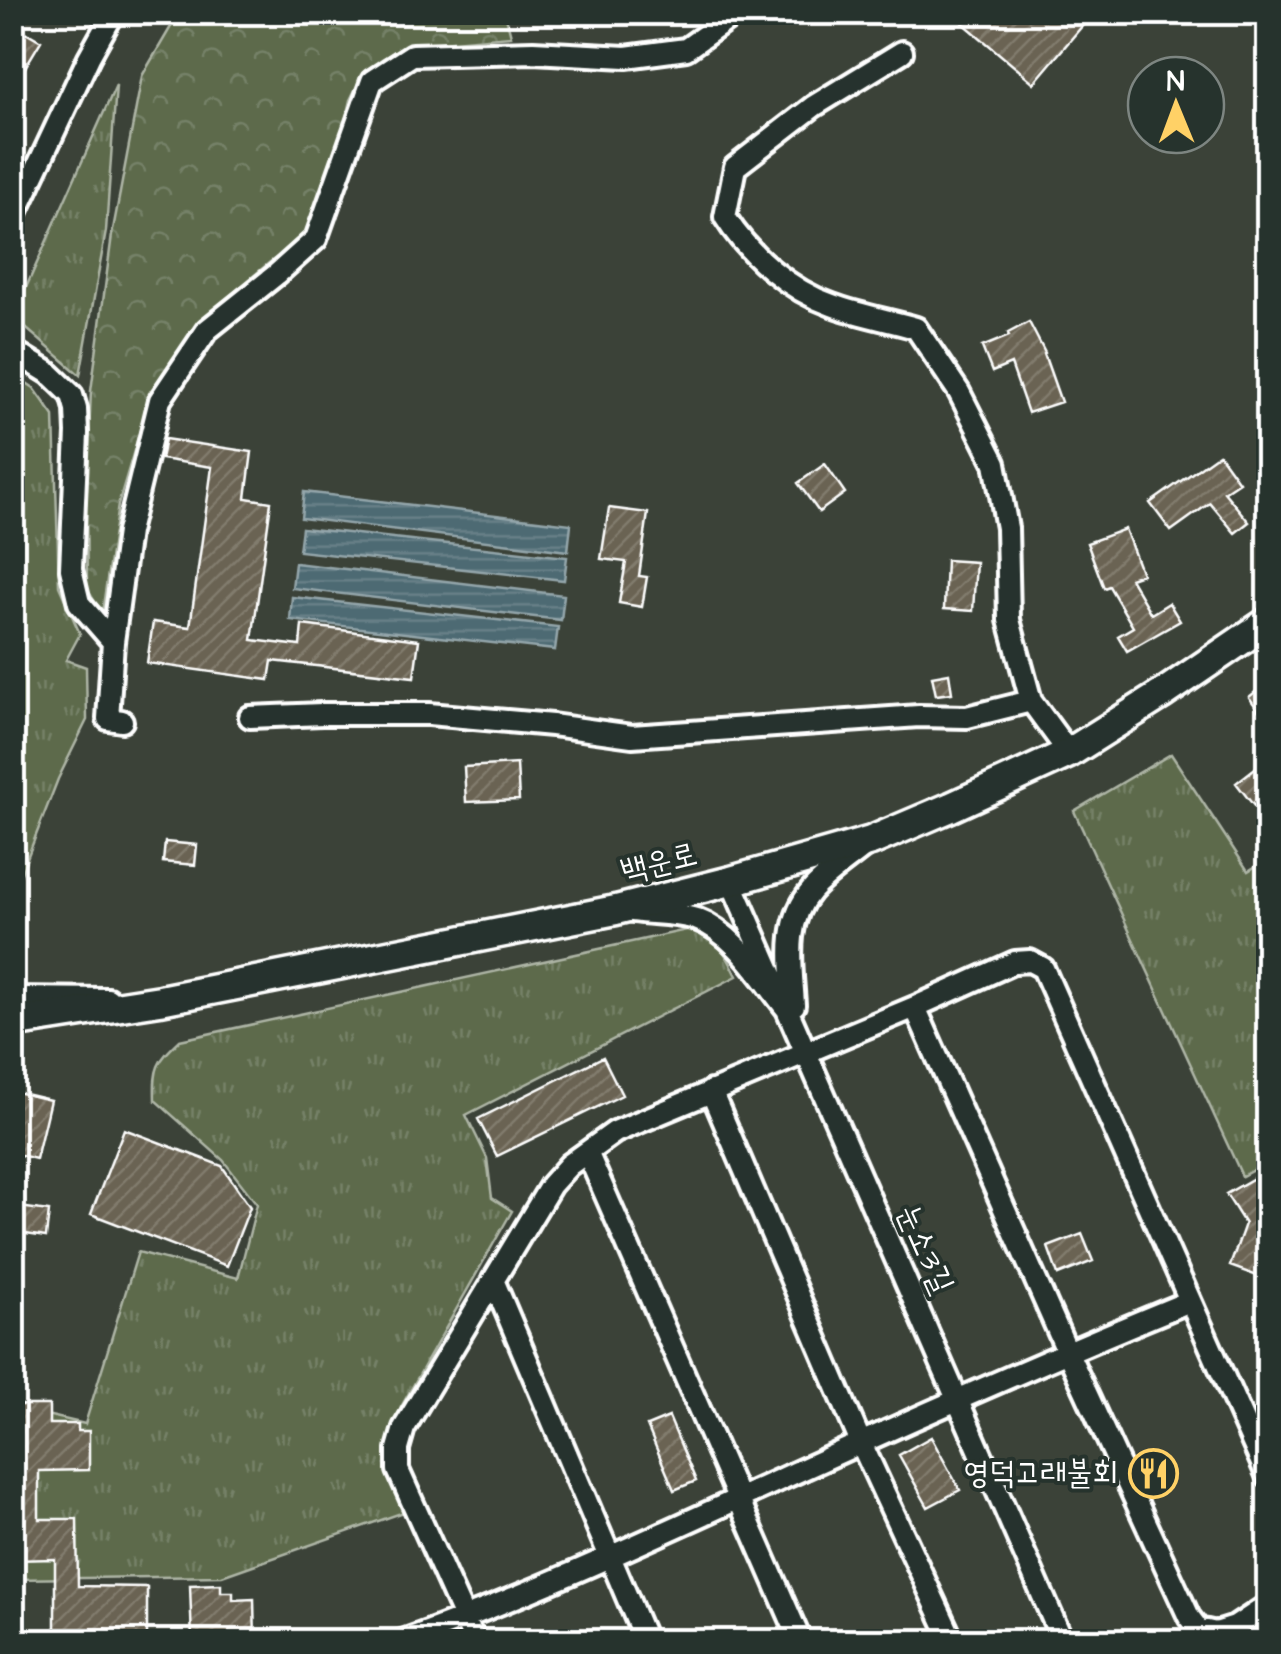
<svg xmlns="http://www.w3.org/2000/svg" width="1281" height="1654" font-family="'Architects Daughter','Poor Story',sans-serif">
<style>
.grass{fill:url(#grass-tufts);stroke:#aeb5a6;stroke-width:2.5}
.forest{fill:url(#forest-crowns);stroke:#aeb5a6;stroke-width:2.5}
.water{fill:url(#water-rules);stroke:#94a6ab;stroke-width:2.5}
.building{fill:url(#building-hatch);stroke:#fff;stroke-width:2.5}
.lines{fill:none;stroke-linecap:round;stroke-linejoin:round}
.minor-casing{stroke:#fff;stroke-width:28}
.major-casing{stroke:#fff;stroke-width:35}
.minor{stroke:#26332d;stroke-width:20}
.major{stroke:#26332d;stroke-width:28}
.labels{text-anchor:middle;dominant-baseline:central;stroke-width:8;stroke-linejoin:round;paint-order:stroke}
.street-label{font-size:32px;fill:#fff;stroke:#26332d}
.poi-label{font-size:32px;fill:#fff;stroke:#26332d;text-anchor:end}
</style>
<defs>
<pattern id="grass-tufts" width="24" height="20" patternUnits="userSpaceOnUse" patternTransform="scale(2.5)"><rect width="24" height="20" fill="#5d6b4c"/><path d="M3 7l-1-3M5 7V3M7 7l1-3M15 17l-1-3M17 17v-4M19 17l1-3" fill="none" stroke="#758167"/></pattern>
<pattern id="forest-crowns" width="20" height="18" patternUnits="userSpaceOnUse" patternTransform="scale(2.5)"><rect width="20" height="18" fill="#5d6b4c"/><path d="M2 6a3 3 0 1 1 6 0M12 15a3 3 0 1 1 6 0" fill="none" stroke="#758167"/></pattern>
<pattern id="water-rules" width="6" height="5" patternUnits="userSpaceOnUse" patternTransform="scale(2.5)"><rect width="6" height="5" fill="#4d6a73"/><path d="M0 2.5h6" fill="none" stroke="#688088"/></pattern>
<pattern id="building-hatch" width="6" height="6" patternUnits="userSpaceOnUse" patternTransform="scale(2.5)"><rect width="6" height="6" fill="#6b6453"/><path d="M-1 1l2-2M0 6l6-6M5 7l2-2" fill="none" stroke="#817b6d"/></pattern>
</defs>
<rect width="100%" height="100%" fill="#3b4238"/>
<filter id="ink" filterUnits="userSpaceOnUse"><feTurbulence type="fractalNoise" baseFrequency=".01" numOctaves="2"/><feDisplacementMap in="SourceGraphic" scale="20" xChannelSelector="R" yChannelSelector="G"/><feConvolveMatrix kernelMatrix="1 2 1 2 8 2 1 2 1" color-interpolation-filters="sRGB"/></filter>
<g filter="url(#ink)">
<!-- grass -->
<path class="grass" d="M116,85L106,231L80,375L13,317Z
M13,374L34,388L54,416L59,586L80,634L66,660L86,667L87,720L58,779L13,894Z
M1171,754L1248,871L1268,859V1162L1242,1176L1074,811Z
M691,929C719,943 724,948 737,976L466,1115L487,1158L492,1198L512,1211L401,1407L390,1435L385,1464L404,1512L222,1576L13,1579L12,1407L85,1424L138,1252L238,1278L257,1204L223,1160L155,1100C154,1067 156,1063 180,1040Z"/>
<!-- forest -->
<path class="forest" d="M179,13H505L511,36L406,45L382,59L361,78L350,100L333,174L309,235L270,262L203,318L151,393L118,505L102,613L87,589L86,500L91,391L112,235L142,76Z"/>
<!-- water -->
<path class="water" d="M304,492L571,524L568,551L301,518Z
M302,528L567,557L564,580L299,551Z
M295,563L564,595L561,620L292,588Z
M292,597L558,627L555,650L290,620Z"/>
<!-- building -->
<path class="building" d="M950,12H1094L1034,83Z
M12,24L41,41L12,89Z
M1029,322L1045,353L1044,354L1061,402L1028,413L1011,364L992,372L982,347L1009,336L1008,333Z
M165,439L252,452L246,498L271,502L252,640L300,646L302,625L419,640L414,677L272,661L269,680L147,663L153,622L190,627L212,467L161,459Z
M1219,454L1239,482L1224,492L1249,522L1235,533L1210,503L1171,531L1150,503Z
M825,464L845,493L819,512L798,483Z
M609,508L648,513L639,576L647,577L642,607L619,603L626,562L601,559Z
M1125,529L1142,574L1130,578L1151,614L1169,603L1180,621L1127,651L1118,636L1133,627L1109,586L1104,588L1087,543Z
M946,560L976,562L973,611L944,609Z
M949,673L952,693L936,695L932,676Z
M1268,682V724L1249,697Z
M1268,758V794L1254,806L1236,783Z
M517,764L519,800L466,802L464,767Z
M165,842L197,845L195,865L163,862Z
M603,1057L622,1095L497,1156L478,1119Z
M12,1091L50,1100L36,1159L12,1153Z
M124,1129L222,1166L250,1207L227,1266L91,1214Z
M1254,1178L1268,1201V1280L1230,1266L1245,1224L1226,1194Z
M12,1206L49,1211L46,1237L12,1232Z
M1082,1234L1093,1261L1058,1275L1048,1247Z
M12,1405H49V1424H78V1431H89V1470L39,1471V1519H77L78,1586L147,1587V1642H106V1629H55V1559L12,1560Z
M669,1417L696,1481L674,1490L647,1426Z
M931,1437L960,1490L928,1507L899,1455Z
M221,1584V1592H233V1600L254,1599L255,1642H192L190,1585Z"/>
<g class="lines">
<defs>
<path id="minor" d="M902,52L814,106L735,167L725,217C749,255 789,290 832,305C859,315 888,320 916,328L959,392L995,463L1007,528L1009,620L1031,701L1069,753
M12,221L89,57L114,12
M12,350L49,373L72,395L76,409L77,433L71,569L79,603L113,642
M250,717L322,714H429L552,725L632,736L919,716L967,717L1031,701
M122,721L108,719L113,642L128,532L160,400L207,330L277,274L316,239L372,81L412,55L533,52L626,57L686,49L738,12
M731,881L1063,1642
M633,911C653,914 677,913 696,919C735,933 761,977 786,1008L794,1005C792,967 783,923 811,891C826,874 848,860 866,845
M12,998L108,999
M915,1007L1067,1351L1189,1617L1198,1629L1216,1633L1235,1627L1268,1605
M711,1091L861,1443L953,1642
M587,1152L801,1642
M493,1280L646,1642
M400,1642C536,1593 667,1531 799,1471C928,1412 1058,1355 1190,1301
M475,1642L398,1470V1449L404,1428L551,1185L569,1165L615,1132L915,1007L1015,962L1030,961L1043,968L1268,1477"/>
<path id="major" d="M12,1023L160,1000L616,910L731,881L871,841L951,807L1069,753L1161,695L1268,622"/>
</defs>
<!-- minor casing -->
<use href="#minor" class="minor-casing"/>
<!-- major casing -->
<use href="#major" class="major-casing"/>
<!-- minor -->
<use href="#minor" class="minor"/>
<!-- major -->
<use href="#major" class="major"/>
</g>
</g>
<!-- icons -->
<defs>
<symbol id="restaurant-ring" viewBox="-11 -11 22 22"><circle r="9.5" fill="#26332d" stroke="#ffd166" stroke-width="1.5"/><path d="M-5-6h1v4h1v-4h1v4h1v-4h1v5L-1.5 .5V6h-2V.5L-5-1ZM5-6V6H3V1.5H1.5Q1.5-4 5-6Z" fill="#ffd166"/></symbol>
</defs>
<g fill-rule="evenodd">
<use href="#restaurant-ring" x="1126" y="1446" width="55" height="55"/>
</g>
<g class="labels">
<!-- street labels -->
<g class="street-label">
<text transform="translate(659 863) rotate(-14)">백운로</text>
<text transform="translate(925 1249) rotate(66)">눈소3길</text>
</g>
<!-- poi labels -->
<g class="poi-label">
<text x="1118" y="1473">영덕고래불회</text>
</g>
</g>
<!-- margin -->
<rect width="1281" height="1654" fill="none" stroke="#26332d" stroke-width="50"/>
<rect x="25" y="25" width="1231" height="1604" fill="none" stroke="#fff" stroke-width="4" filter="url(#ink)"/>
<!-- north arrow -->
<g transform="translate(1176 105) rotate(359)"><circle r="48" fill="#26332d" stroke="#7d8581" stroke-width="2.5"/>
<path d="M0-8L18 38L0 25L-18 38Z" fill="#ffd166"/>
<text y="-15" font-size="28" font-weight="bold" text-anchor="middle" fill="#ffffff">N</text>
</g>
</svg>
